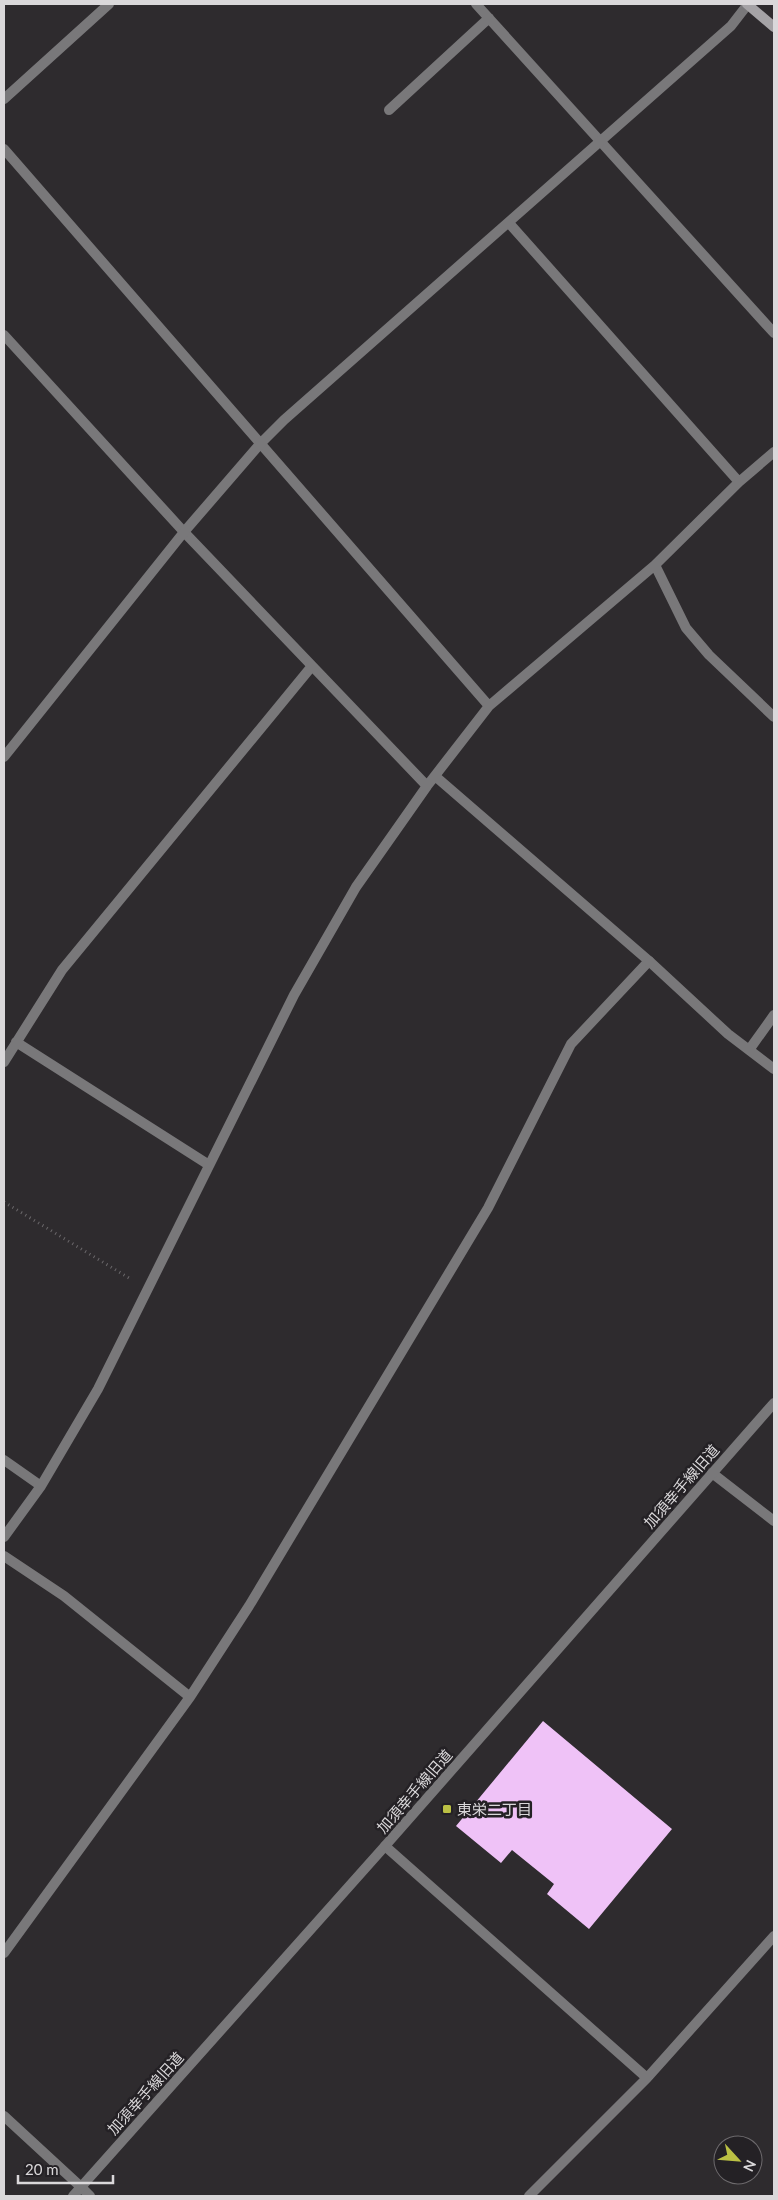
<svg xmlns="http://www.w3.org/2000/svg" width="778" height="2200" font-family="Lato,'Noto Sans JP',sans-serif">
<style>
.building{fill:#efc2f7}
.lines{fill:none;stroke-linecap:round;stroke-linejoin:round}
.path{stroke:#6b686b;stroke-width:3;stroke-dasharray:1 4;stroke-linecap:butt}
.service{stroke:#79787a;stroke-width:10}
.minor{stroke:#79787a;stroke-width:10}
.tertiary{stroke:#79787a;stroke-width:10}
.secondary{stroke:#a5a3a6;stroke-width:10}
.poi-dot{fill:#bbc044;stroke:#242125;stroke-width:2}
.labels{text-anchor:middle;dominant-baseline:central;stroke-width:5;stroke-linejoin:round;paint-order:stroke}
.street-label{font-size:15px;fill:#dad8da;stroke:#242125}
.poi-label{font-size:15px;fill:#dad8da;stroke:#242125;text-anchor:start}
</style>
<rect width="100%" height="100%" fill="#2e2b2e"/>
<!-- building -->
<path class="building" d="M543,1721L672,1829L589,1929L547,1894L554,1884L512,1850L501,1863L456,1826Z"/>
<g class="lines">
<!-- path -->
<path class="path" d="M4,1202L129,1278"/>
<!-- service -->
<path class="service" d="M712,1473L774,1521
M4,1556L64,1596L190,1697
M4,1953L190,1697L249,1606L488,1208L571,1044L649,961"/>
<!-- minor -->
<path class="minor" d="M476,4L774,333
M4,99L109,4
M389,110L489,18
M4,149L489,706
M509,223L739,482
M4,335L184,532L427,786
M655,565L686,628L709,655L774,717
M435,776L649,961L728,1034L774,1069
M16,1042L209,1165
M749,1050L774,1015
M4,1062L62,970L312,666
M4,1460L41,1486
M4,1537L41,1486L98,1389L294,995L356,887L427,786L489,706L655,565L739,482L774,452
M385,1846L647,2078
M81,2187L90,2196
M529,2196L647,2078L774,1936"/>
<!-- tertiary -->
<path class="tertiary" d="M4,757L184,532L260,444L284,420L731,26L748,4
M4,2116L81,2187
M73,2196L385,1846L774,1403"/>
<!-- secondary -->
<path class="secondary" d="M747,4L774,27"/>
</g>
<!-- markers -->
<rect class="poi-dot" x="442" y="1804" width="10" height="10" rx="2.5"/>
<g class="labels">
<!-- street labels -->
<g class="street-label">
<text transform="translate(681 1486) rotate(-49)">加須幸手線旧道</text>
<text transform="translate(414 1791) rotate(-49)">加須幸手線旧道</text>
<text transform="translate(145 2093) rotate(-48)">加須幸手線旧道</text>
</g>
<!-- poi labels -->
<g class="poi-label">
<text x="457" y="1809">東栄二丁目</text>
</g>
</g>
<!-- border -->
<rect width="778" height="2200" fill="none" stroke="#dad8da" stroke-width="10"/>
<!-- north arrow -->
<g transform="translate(738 2160) rotate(116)"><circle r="24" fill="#242125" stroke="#6d6a6d"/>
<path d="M0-4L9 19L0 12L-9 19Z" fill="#bbc044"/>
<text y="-8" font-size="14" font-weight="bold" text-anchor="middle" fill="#dad8da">N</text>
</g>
<!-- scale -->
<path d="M18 2175v8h95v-8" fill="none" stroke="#dad8da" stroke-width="2.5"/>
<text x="25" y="2175" font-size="15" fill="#dad8da" stroke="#242125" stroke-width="4" paint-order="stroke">20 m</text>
</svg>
